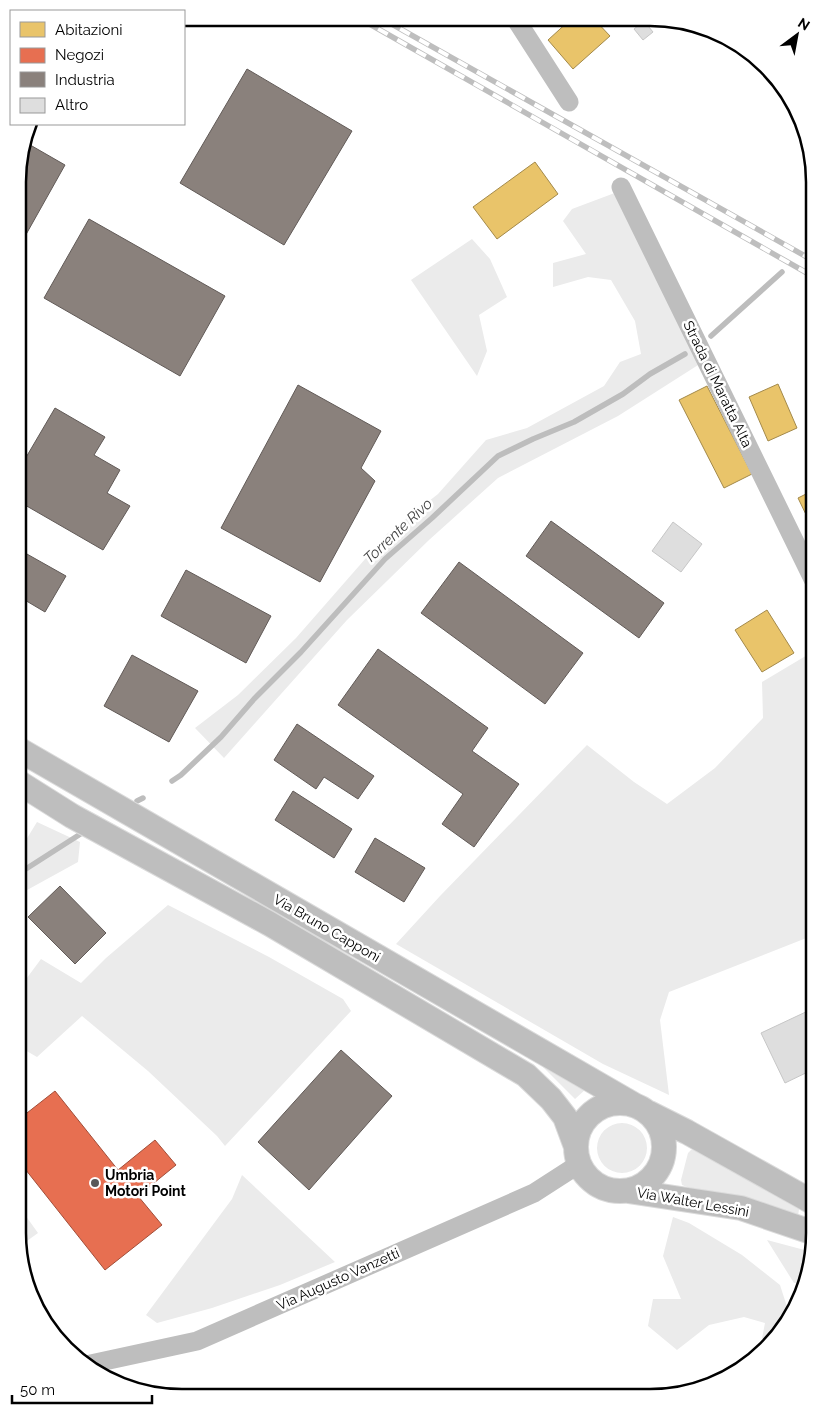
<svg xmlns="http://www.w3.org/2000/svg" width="832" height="1415" font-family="Raleway,sans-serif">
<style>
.green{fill:#ebebeb}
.homes{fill:#e9c46a;stroke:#a3894a}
.shops{fill:#e76f51;stroke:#a24e39}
.industry{fill:#8a817c;stroke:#615a57}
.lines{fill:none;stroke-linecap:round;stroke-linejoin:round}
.stream{stroke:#bdbdbd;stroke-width:5.5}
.building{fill:#dedede;stroke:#c6c6c6}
.major-casing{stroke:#dbdbdb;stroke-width:26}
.minor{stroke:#bebebe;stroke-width:19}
.major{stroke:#bebebe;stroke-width:24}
.rail-casing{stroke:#bebebe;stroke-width:5.5}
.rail{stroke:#fff;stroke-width:4;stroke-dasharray:11;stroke-linecap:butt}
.poi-dot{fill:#595959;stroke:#fff;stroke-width:2}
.labels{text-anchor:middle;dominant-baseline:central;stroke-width:5;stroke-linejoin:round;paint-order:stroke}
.street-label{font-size:14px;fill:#000;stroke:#fff}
.poi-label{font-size:14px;font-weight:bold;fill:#000;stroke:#fff;text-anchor:start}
.water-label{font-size:15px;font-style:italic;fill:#424242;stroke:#fff}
.rim{fill:none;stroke:#000;stroke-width:2.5}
</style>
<rect width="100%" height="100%" fill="#fff"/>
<!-- green -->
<path class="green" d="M620,191L706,360L618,416L498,478L429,540L347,620L224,758L195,728L238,695L296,638L387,534L438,494L486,440L527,428L604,386L620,362L641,354L635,321L611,280L588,277L553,287V263L586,254L563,221L572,209Z
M472,239L490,259L507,297L479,315L487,351L477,376L411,280Z
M814,651V935L669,992L660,1020L669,1095L603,1064L396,944L440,896L587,745L634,782L667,804L715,768L763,718L762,682Z
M37,822L80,842L78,862L18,895V853Z
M168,905L269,957L343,999L351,1011L225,1146L217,1136L148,1071L82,1016L37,1057L18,1046V990L41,959L81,983L106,958Z
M542,1066L586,1089L575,1099Z
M597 1148a25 25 0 1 1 50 0a25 25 0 1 1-50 0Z
M695,1149L799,1209L798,1217L741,1197L687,1187L682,1185L681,1180L688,1153L691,1150Z
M242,1175L335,1262L280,1285L212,1308L157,1323L146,1315L232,1199Z
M18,1205L38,1233L20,1246L18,1233Z
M673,1217L689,1223L742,1255L780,1285L790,1316L781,1333L760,1349L765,1323L744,1317L709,1325L677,1350L648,1326L653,1299H681L663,1256Z
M767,1240L812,1252L805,1281L794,1283Z"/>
<!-- homes -->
<path class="homes" d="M571,19H594L610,36L573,69L548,40Z
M535,162L558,194L497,239L473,207Z
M778,384L797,428L768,441L749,397Z
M707,386L752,474L724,488L679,400Z
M814,490V531L798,498Z
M767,610L794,653L762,672L735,630Z"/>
<!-- shops -->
<path class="shops" d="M55,1091L118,1170L155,1140L176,1165L138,1196L162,1225L105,1270L18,1160V1120Z"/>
<!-- industry -->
<path class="industry" d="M247,69L352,131L284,245L180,183Z
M25,142L65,165L19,247V161Z
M89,219L225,296L180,376L44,298Z
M298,385L381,431L361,468L375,481L320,582L221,528Z
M55,408L105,437L94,455L120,470L107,493L130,506L103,550L18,501V471Z
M551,521L664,603L639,638L526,556Z
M18,549L66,576L45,612L18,596Z
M459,562L583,653L545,704L421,613Z
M186,570L271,616L246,663L161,616Z
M378,649L488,728L472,751L519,784L474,847L442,824L463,794L338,705Z
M132,655L198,691L169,742L104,706Z
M297,724L374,776L358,799L324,777L316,789L274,760Z
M293,791L352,829L334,858L275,820Z
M375,838L425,868L404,902L355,872Z
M60,886L106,933L75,964L28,917Z
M341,1050L392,1096L309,1190L258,1142Z"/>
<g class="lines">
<!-- stream -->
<path class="stream" d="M813,246L814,245
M711,336L782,272
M172,781L181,775L221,737L254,699L301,652L385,559L432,518L498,456L533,439L574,422L623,394L650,374L685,354
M137,801L143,798
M18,874L82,833"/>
</g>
<!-- building -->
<path class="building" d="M644,21L653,32L643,40L634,29Z
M673,522L702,544L681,572L652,551Z
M810,1010L814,1018V1069L785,1083L761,1033Z"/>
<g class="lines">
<defs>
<path id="major" d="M18,749L636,1106
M18,782L72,816L270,924L526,1075L551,1099L565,1117L575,1144
M576 1147a44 44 0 1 1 88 0a44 44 0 1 1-88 0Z
M649,1113L687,1132L814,1203
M628,1191L741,1208L814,1233"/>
</defs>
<!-- major casing -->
<use href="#major" class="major-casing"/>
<!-- minor -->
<path class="minor" d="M515,18L569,102
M621,187L814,581
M86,1365L197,1341L534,1193L579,1164"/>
<!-- major -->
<use href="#major" class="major"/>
<defs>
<path id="rail" d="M359,18L814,277
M381,18L814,261"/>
</defs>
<!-- rail casing -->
<use href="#rail" class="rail-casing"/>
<!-- rail -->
<use href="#rail" class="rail"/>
</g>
<!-- markers -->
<circle class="poi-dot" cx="95" cy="1183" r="5"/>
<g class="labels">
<!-- street labels -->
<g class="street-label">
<text transform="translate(718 384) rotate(64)">Strada di Maratta Alta</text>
<text transform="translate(327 928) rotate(30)">Via Bruno Capponi</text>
<text transform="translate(693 1202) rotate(10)">Via Walter Lessini</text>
<text transform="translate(338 1279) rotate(-24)">Via Augusto Vanzetti</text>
</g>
<!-- poi labels -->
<g class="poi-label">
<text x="105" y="1175">Umbria<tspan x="105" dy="16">Motori Point</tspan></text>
</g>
<!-- water labels -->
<g class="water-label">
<text transform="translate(398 531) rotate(-43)">Torrente Rivo</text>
</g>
</g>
<!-- crop -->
<path d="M0 0H832V1415H0ZM182 26H650A156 156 0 0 1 806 182V1233A156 156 0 0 1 650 1389H182A156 156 0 0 1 26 1233V182A156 156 0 0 1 182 26Z" fill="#fff" fill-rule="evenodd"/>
<path class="rim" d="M182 26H650A156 156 0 0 1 806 182V1233A156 156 0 0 1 650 1389H182A156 156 0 0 1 26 1233V182A156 156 0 0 1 182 26Z"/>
<!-- legend -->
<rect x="10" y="10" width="175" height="115" fill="#ffffff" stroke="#999999"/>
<rect x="20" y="22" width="25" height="15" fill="#e9c46a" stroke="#999999"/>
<text x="55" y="35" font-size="15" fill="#000000">Abitazioni</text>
<rect x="20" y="48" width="25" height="15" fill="#e76f51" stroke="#999999"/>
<text x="55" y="60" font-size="15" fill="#000000">Negozi</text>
<rect x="20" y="72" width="25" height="15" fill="#8a817c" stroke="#999999"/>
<text x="55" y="85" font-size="15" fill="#000000">Industria</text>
<rect x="20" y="98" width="25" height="15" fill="#dedede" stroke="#999999"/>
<text x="55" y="110" font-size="15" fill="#000000">Altro</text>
<!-- north arrow -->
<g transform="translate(797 35) rotate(32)" stroke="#ffffff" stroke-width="4" paint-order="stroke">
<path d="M0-4L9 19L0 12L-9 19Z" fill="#000000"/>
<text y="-8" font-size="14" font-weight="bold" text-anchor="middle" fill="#000000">N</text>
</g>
<!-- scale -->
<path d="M12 1395v8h140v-8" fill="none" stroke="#000000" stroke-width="2.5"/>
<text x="20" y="1395" font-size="15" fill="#000000" stroke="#ffffff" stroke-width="4" paint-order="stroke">50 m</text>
</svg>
